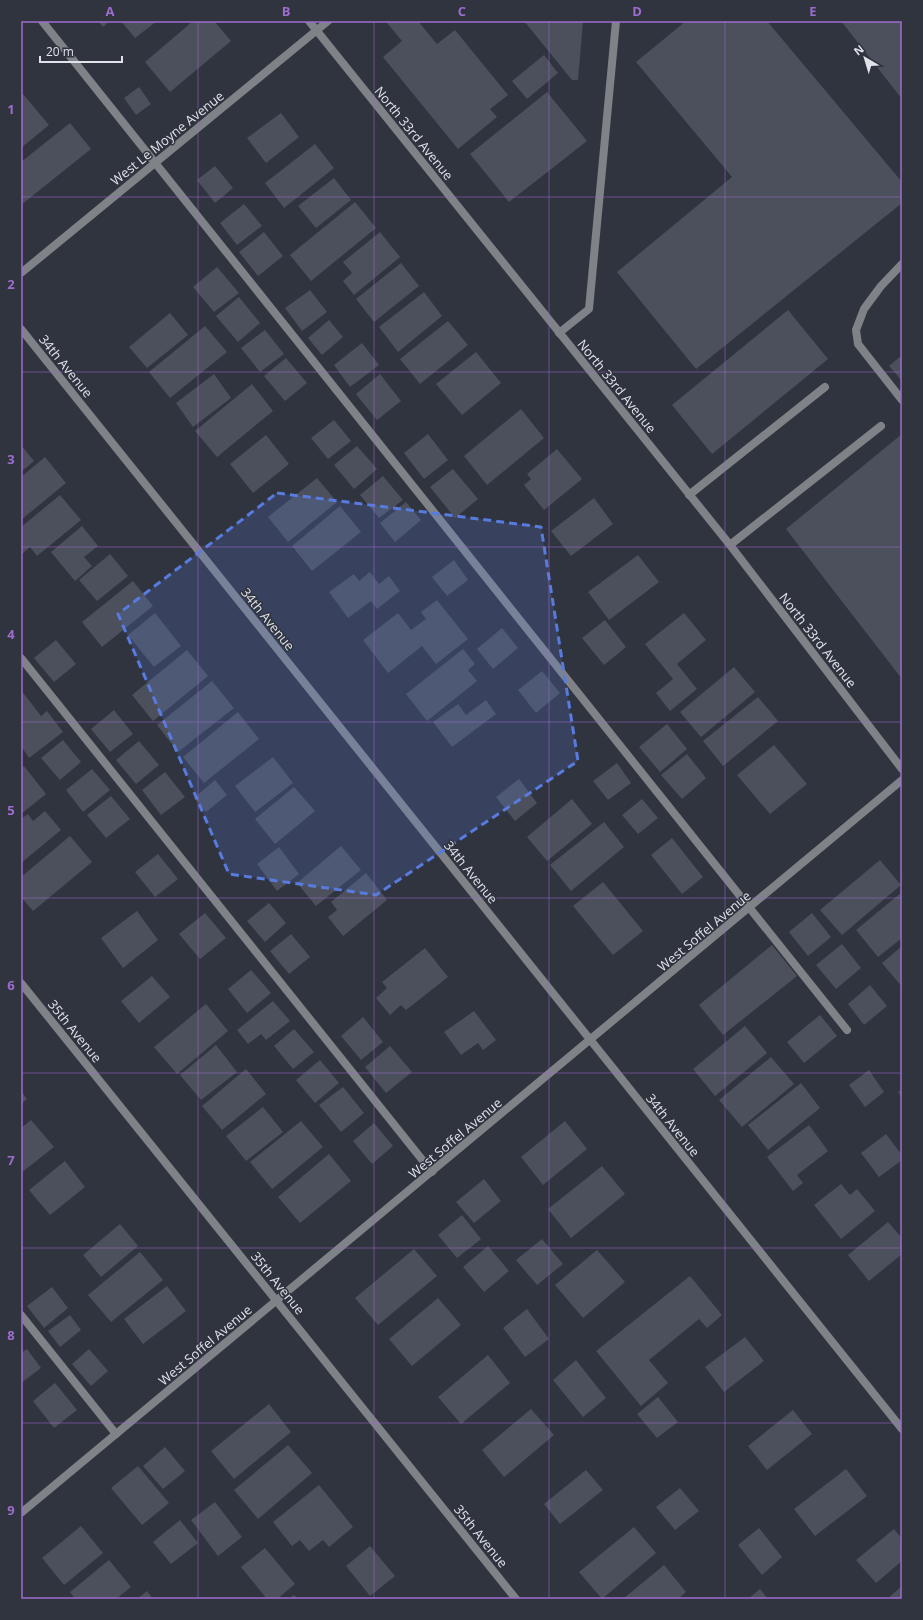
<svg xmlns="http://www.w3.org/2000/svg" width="923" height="1620" font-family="'Open Sans',sans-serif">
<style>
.building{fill:#4b505c}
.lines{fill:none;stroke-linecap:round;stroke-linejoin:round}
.service{stroke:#7f8287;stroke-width:8}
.minor{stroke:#7f8287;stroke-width:8}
.marked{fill:#587bdd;fill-opacity:0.2;stroke:#587bdd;stroke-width:3;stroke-dasharray:8 5;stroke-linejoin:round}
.grid{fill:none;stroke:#9e6cce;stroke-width:1;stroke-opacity:0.55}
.labels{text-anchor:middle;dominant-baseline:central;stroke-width:3;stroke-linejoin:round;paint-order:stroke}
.street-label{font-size:13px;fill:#e0e3ea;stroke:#30343f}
.neatline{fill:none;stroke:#9e6cce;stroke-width:1.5}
.grid-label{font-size:13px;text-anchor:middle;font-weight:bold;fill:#9e6cce}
</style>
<rect width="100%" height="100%" fill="#30343f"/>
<!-- building -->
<path class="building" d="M98,21H110L103,27Z
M121,21H157L135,38Z
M193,21H214L231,41L170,92L145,62Z
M390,21H418L437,44L455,30L508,95L490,109L497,117L458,149L383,57L402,41L387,23Z
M524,21H583L578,80H572Z
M686,21H767L902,182V203L696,369L617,272L732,177L636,62Z
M841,21H902V99Z
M544,55L558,73L527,99L512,81Z
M139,87L151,104L136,115L124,98Z
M547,92L587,141L509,202L470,154Z
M23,94L49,125L21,148V96Z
M281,113L299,137L266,163L247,138Z
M70,123L91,149L21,205V162Z
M315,144L334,168L284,208L265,183Z
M215,166L233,188L215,203L197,180Z
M334,178L351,200L316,228L298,206Z
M355,202L376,228L311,281L290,255Z
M244,204L262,226L237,245L220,223Z
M264,232L283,256L258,276L239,252Z
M380,232L400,257L354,295L343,281L352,273L343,262Z
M401,263L419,286L374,322L356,299Z
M217,267L239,293L214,312L193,287Z
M310,290L327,312L302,331L285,308Z
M424,292L442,316L398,352L379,327Z
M239,297L260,323L238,342L216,316Z
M788,310L828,359L712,454L672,405Z
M170,313L188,335L147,368L129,347Z
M329,320L343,337L322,355L308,338Z
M448,321L468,345L420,384L400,359Z
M205,326L227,352L170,398L149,372Z
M265,330L284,354L260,372L241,348Z
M362,343L379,365L350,387L334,365Z
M476,352L501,383L462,415L436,384Z
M902,355V381L889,366Z
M286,358L307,383L285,401L264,376Z
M214,374L231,398L193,427L176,403Z
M380,374L401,401L377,420L356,394Z
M252,384L273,411L217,457L195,431Z
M521,409L544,438L487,485L464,456Z
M334,420L351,441L328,459L311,438Z
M428,434L448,460L424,479L404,453Z
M902,434V679L786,529Z
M266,435L289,464L253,493L230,464Z
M21,445L34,461L21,472Z
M357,446L377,469L354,489L334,465Z
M557,449L582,479L544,510L524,485L531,479L527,474Z
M45,457L66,483L21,520V477Z
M453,469L478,499L455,518L430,487Z
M383,476L403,500L379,518L360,495Z
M317,478L337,502L288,542L268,517Z
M60,495L81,520L37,556L30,547L22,554L21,527Z
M594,498L613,524L571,556L551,531Z
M406,502L421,520L395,542L380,523Z
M340,506L361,532L312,571L292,546Z
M82,526L98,546L84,557L92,566L75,581L51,552Z
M110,554L128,576L97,601L79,580Z
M638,555L659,582L609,620L588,592Z
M454,560L468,580L447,596L432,577Z
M370,572L379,584L389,576L400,591L377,609L371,601L348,618L329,592L354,574L359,581Z
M133,581L153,606L102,647L82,622Z
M437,600L468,639L436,664L422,646L388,673L363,640L398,613L411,630L426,619L421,612Z
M155,613L181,646L154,667L128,635Z
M684,613L706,640L677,664L697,689L670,711L656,693L673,679L645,644Z
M605,620L626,647L604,665L582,638Z
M502,628L518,648L493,669L477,649Z
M56,640L76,664L54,682L34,658Z
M463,649L475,664L468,670L477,681L427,721L406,694Z
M187,650L208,676L153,721L132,695Z
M734,667L755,692L701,737L680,712Z
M542,671L560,693L536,713L518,690Z
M212,681L234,708L178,752L157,725Z
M21,690L41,716L47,711L63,732L29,758L21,746Z
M758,697L778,721L723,766L703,741Z
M486,700L496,714L452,747L433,722L458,704L466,715Z
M114,710L133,734L110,752L91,729Z
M238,712L259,739L204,783L183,757Z
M667,724L687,749L660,772L639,747Z
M63,740L81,762L60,780L41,758Z
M139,741L159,765L136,784L116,760Z
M774,745L807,784L770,814L737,775Z
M687,754L706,778L682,799L661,775Z
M273,757L293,783L255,812L235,786Z
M617,763L631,783L608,800L593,781Z
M24,766L46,794L21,814V769Z
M92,769L110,790L83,812L66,790Z
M165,772L185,797L161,815L142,790Z
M519,779L537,803L515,821L496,797Z
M215,780L227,795L206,812L194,798Z
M294,787L315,811L275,844L255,819Z
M111,796L130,819L106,838L87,815Z
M572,799L592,824L547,861L527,837Z
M642,799L658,818L638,834L622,815Z
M45,811L61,830L21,863V819L28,814L33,821Z
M604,822L624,847L571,891L550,865Z
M70,836L92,862L33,911L21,897V877Z
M672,838L703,877L682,894L651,855Z
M341,846L361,870L316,906L297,883Z
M279,847L299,874L277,891L257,864Z
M158,854L178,879L155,897L135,872Z
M880,860L901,885L842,935L820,910Z
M366,873L387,900L343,936L328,917L337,910L331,902Z
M603,882L643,931L613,955L573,906Z
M902,892V938L878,957L856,930Z
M269,903L286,923L265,942L247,921Z
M137,911L158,940L123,968L101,938Z
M205,913L226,938L200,959L179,934Z
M812,913L831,937L808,956L789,932Z
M291,934L310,957L289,974L270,951Z
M842,944L861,968L836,989L816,965Z
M772,945L797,976L723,1035L699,1005Z
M902,946V987L882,963Z
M425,948L448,977L406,1010L401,1005L390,1015L376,998L387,988L382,982Z
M251,970L271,993L247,1013L228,989Z
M152,976L170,997L139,1023L121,1001Z
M870,985L887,1006L864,1025L848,1004Z
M273,1001L290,1021L266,1040L261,1034L248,1044L237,1030Z
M206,1004L228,1031L177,1074L154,1047Z
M474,1011L496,1040L483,1050L478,1043L461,1055L444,1032Z
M820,1015L837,1036L804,1063L787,1042Z
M363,1017L383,1042L361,1060L341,1036Z
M745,1026L767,1053L715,1096L693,1069Z
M294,1029L314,1052L293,1069L274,1046Z
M216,1045L237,1072L201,1100L180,1075Z
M390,1046L412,1072L386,1093L365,1067Z
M771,1057L794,1084L742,1127L719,1100Z
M320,1060L339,1083L315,1103L296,1080Z
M246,1069L266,1094L222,1130L202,1106Z
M869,1070L884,1092L865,1107L849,1085Z
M801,1083L820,1108L768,1150L748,1125Z
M343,1087L364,1113L341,1132L319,1105Z
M902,1089V1097L898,1092Z
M21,1091L27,1099L21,1104Z
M263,1107L283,1132L246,1161L226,1136Z
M31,1120L54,1147L21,1173V1128Z
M301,1121L323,1147L272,1189L250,1162Z
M565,1121L587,1149L543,1185L521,1157Z
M374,1123L393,1146L372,1164L353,1141Z
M809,1125L828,1151L797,1175L803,1183L793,1191L767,1157Z
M886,1134L902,1155V1160L879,1177L861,1153Z
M329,1154L351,1181L300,1223L278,1197Z
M65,1161L85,1187L50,1215L29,1190Z
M602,1166L625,1194L571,1238L548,1209Z
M484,1179L501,1201L474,1223L456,1202Z
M841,1184L850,1195L857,1189L875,1211L841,1239L814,1205Z
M462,1215L481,1239L457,1258L438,1235Z
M888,1222L902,1238V1254L869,1281L848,1255Z
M120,1224L138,1246L101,1277L83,1255Z
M542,1239L563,1264L537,1285L516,1260Z
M488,1246L509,1271L484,1292L463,1267Z
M414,1249L437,1276L378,1325L355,1298Z
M597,1250L625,1282L583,1318L555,1285Z
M140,1252L163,1280L111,1322L88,1295Z
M690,1276L722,1315L707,1328L699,1319L649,1360L668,1383L641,1406L596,1351Z
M167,1286L186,1311L143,1344L124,1319Z
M52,1287L68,1308L44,1328L27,1306Z
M438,1298L461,1325L412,1366L389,1339Z
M527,1309L549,1339L525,1357L503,1328Z
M70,1315L81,1330L60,1347L48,1331Z
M745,1337L764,1361L724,1392L705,1367Z
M27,1349L41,1368L21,1383V1353Z
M89,1349L108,1371L91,1386L72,1364Z
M488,1355L510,1383L461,1424L438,1397Z
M576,1360L606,1398L583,1417L553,1380Z
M55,1383L77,1410L54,1428L33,1401Z
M658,1397L678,1422L657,1438L637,1414Z
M269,1404L291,1432L234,1479L211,1451Z
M531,1409L554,1435L504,1477L482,1450Z
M793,1410L812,1434L767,1470L748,1446Z
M288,1445L312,1473L258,1519L234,1490Z
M165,1447L185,1471L163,1489L143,1466Z
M138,1466L169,1503L142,1525L111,1488Z
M846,1469L867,1496L815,1536L794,1509Z
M586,1470L603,1490L560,1524L544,1504Z
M319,1485L353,1527L329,1547L323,1540L309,1551L300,1540L292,1546L273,1522Z
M680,1488L699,1511L675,1530L656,1507Z
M215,1502L242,1537L218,1556L191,1520Z
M180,1520L198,1543L171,1564L153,1542Z
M81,1526L103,1553L64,1585L42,1558Z
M634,1527L656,1553L602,1599L579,1572Z
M759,1528L782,1557L762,1575L738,1545Z
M894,1529L902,1539V1561L876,1583L856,1560Z
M370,1546L395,1576L370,1596L346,1566Z
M265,1548L295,1584L277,1599H267L241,1567Z
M109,1560L131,1587L116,1599H75L70,1592Z
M664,1565L686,1592L678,1599H623Z
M902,1586V1599H887Z
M760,1589L768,1599H748Z
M147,1591L153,1599H137Z
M294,1595L298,1599H288Z"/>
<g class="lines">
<!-- service -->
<path class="service" d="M42,21L847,1030
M902,264L881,286L864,309L856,330L858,344L902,400
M559,333L589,309L616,21
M689,495L825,387
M730,545L881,426
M21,658L432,1172
M21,1315L116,1434"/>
<!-- minor -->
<path class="minor" d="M309,21L730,545L902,769
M21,273L328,21
M21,329L902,1429
M21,983L516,1599
M21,1513L902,780"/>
</g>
<!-- marked area -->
<path class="marked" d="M277,493L541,527L578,761L376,895L229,874L118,614Z"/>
<!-- grid -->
<path class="grid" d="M198,21V1599M374,21V1599M549,21V1599M725,21V1599M21,197H902M21,372H902M21,547H902M21,722H902M21,898H902M21,1073H902M21,1248H902M21,1423H902"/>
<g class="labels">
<!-- street labels -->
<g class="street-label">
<text transform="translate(414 133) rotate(51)">North 33rd Avenue</text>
<text transform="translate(167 138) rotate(-39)">West Le Moyne Avenue</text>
<text transform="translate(66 366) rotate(51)">34th Avenue</text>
<text transform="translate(617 386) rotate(51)">North 33rd Avenue</text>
<text transform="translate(268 619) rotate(51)">34th Avenue</text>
<text transform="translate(818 640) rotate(52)">North 33rd Avenue</text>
<text transform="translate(471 872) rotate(51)">34th Avenue</text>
<text transform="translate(704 931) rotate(-40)">West Soffel Avenue</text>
<text transform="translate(75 1031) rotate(51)">35th Avenue</text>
<text transform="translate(673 1125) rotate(51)">34th Avenue</text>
<text transform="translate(455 1138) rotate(-40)">West Soffel Avenue</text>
<text transform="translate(278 1283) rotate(51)">35th Avenue</text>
<text transform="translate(205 1345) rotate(-40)">West Soffel Avenue</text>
<text transform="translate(481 1536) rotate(51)">35th Avenue</text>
</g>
</g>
<!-- border -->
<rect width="923" height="1620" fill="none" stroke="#30343f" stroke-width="44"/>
<!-- north arrow -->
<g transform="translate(865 58) rotate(322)" stroke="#30343f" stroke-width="3" paint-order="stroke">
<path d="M0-3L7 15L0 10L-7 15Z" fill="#e0e3ea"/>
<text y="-6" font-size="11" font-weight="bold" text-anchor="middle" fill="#e0e3ea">N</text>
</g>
<!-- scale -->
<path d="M40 56v6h82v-6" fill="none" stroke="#e0e3ea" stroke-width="2"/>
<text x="46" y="56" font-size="12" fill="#e0e3ea" stroke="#30343f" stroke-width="3" paint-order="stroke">20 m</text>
<rect x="22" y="22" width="879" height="1576" class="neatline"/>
<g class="grid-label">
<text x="110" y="16">A</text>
<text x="286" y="16">B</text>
<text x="462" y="16">C</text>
<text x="637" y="16">D</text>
<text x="813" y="16">E</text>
<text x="11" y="114">1</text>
<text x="11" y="289">2</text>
<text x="11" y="464">3</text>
<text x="11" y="639">4</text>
<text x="11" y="815">5</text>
<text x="11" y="990">6</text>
<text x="11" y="1165">7</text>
<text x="11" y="1340">8</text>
<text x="11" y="1515">9</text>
</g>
</svg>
